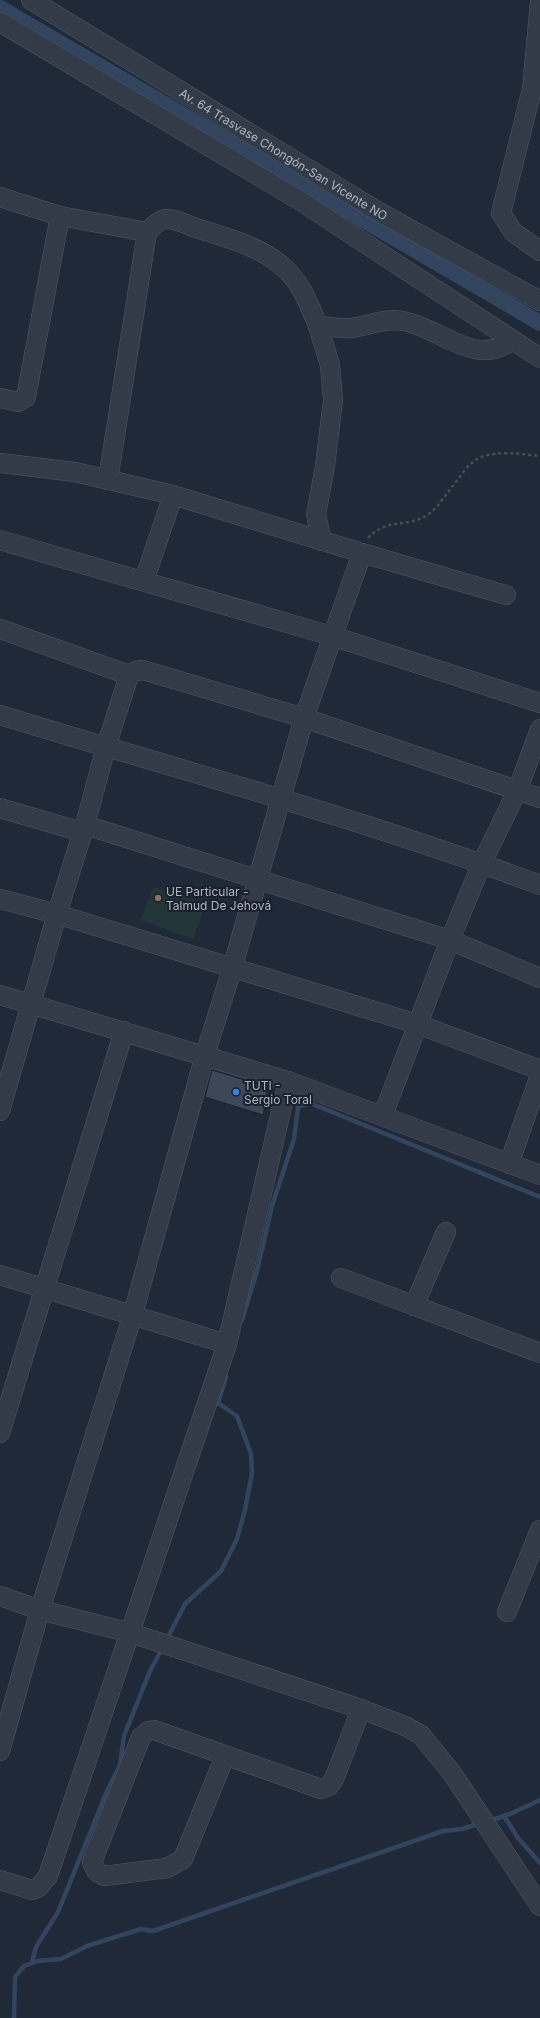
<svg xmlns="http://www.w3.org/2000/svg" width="540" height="2018" font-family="Inter,sans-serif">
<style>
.green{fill:#223538}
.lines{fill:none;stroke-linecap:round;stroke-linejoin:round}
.stream{stroke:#33445f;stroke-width:4.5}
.canal{stroke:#33445f;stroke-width:16}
.building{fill:#3c4757;stroke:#1b222e}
.minor-casing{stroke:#515865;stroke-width:20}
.path{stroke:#3f5256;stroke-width:2.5;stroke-dasharray:3 3;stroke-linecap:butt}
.minor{stroke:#333b48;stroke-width:19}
.education-dot{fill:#8d6e63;stroke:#19202c;stroke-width:1.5}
.shop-dot{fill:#3f7fe0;stroke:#19202c;stroke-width:1.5}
.labels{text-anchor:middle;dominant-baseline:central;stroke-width:4;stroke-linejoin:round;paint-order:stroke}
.street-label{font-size:12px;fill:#adb5c4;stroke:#19202c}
.poi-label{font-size:12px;fill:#adb5c4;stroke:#19202c;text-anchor:start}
</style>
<rect width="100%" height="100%" fill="#202937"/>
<!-- green -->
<path class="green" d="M154,887L206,904L193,939L140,920Z"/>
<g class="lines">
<!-- stream -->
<path class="stream" d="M242,1320L257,1271L272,1206L294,1139L298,1107L310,1103L540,1197
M166,1641L185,1604L221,1571L237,1539L245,1510L252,1473L251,1454L237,1416L218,1403L226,1377
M504,1816L518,1838L540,1863
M489,1821L510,1814L540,1800
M32,1963L36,1947L58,1912L107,1791L120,1765L124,1736L150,1671L163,1647
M14,2018L15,1977L24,1966L38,1961L61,1959L87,1946L141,1929L153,1931L443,1831L462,1829L480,1823"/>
<!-- canal -->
<path class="canal" d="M0,8L540,323"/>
</g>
<!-- building -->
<path class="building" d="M212,1070L268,1087L263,1115L205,1097Z"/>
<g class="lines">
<defs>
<g id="minor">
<path id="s1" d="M31,0L379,212L540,301"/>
<path d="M540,2L532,89L501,213L513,232L540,251"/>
<path d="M0,22L299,200L540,358"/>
<path d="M0,197L60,216L147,232"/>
<path d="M318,326L330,365L333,400L325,466L316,515L322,541"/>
<path d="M0,398L18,402L26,397L60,216"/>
<path d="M0,463L75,472L173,495L362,553L506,595"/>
<path d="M108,480L147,232C153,227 159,219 167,219C176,219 188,225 196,228C225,237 259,246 282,266C301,282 309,304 318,326C329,326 342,329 352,328C370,325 385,318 403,321C439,327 477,369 512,340"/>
<path d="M0,540L332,636L540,703"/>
<path d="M144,581L173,495"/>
<path d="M0,629L129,675"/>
<path d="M0,715C180,770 363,819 540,885"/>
<path d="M0,808L82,832"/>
<path d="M85,825L450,940L540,978"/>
<path d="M0,899L53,913L417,1024L540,1070"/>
<path d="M0,995L288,1081L540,1175"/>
<path d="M0,1111L57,914L85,825L106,747L129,675L136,671L143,670L304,718L540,798"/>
<path d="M383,1115L450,940L482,863L518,789L540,729"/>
<path d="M509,1164L540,1075"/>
<path d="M0,1275L227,1344"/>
<path d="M341,1278L540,1353"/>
<path d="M414,1306L446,1232"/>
<path d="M0,1433L124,1031"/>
<path d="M0,1596L40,1610L131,1633L361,1709L405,1726L421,1735L452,1773L540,1906"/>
<path d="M507,1612L540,1530"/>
<path d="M0,1751L40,1610L133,1314L205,1055L232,969L304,718L362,553"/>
<path d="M225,1756L183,1859L167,1868L104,1876L97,1872L92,1862L141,1737L148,1731L154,1730L321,1789L329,1786L334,1779L361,1709"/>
<path d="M0,1880L32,1890L39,1887L48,1876L227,1344L288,1081"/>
</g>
</defs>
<!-- minor casing -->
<use href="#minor" class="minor-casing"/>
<!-- path -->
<path class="path" d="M368,538C386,519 404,527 424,517C434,512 442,500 448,492C456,483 464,469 474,461C490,449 521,454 540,456"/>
<!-- minor -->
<use href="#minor" class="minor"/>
</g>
<!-- markers -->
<circle class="education-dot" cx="158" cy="898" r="4"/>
<circle class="shop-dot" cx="236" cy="1092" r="4"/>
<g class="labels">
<!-- street labels -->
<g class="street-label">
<text stroke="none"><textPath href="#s1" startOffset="296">Av. 64 Trasvase Chongón-San Vicente NO</textPath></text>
</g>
<!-- poi labels -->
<g class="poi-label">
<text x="166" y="891">UE Particular -<tspan x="166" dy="14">Talmud De Jehová</tspan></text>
<text x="244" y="1085">TUTI -<tspan x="244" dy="14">Sergio Toral</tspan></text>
</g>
</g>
</svg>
